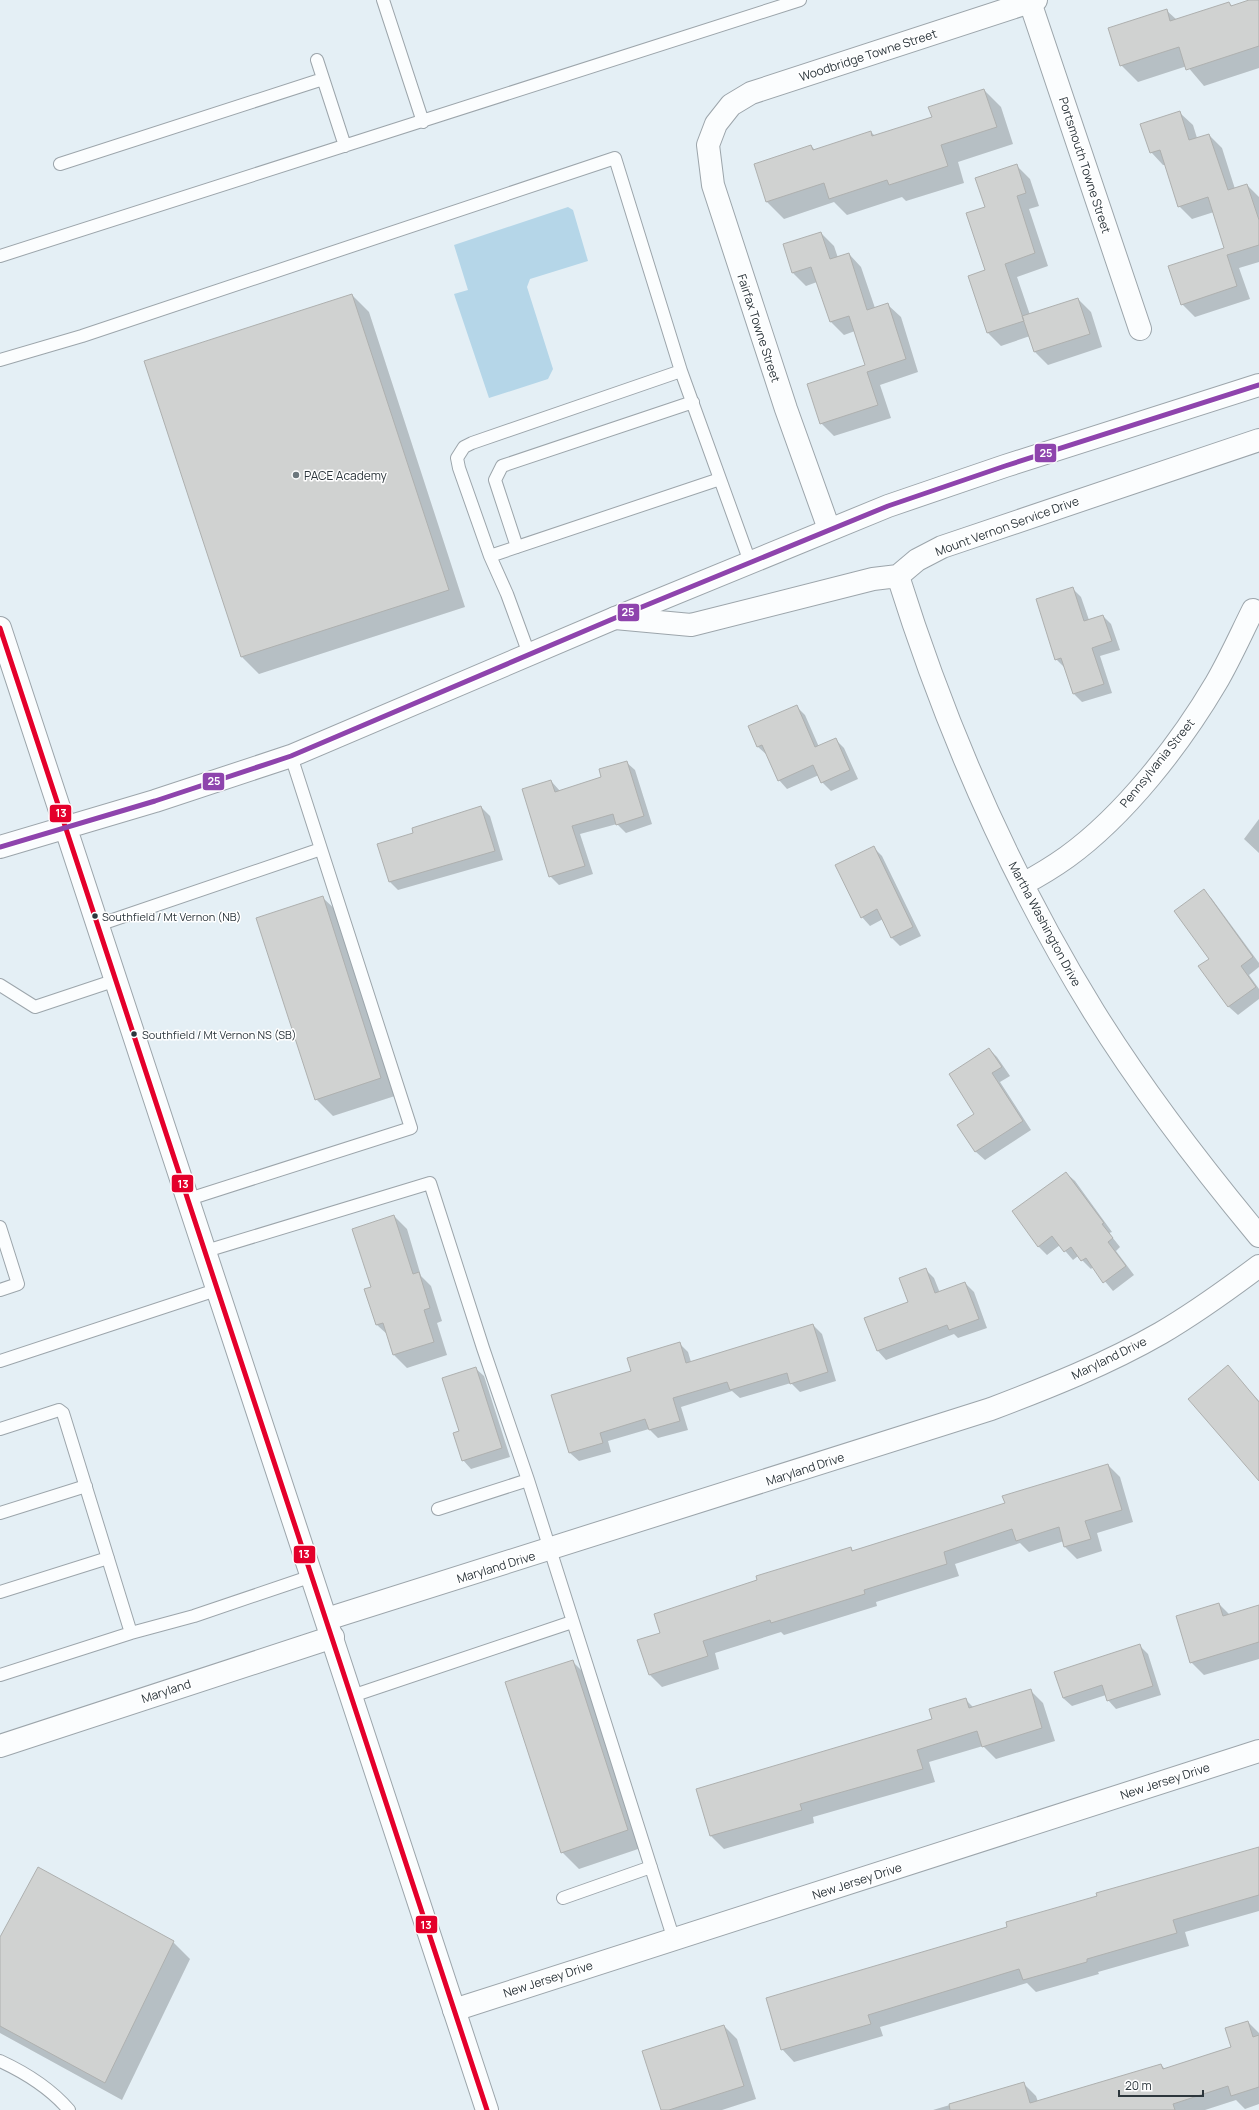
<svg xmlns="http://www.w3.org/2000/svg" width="1259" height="2110" font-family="Manrope,sans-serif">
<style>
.green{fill:#b5d6e8}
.shadow{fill:#0003}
.building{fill:#d0d2d1;stroke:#aeb0af}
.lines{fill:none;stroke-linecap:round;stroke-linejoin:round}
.lane-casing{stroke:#9ca5ab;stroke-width:14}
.street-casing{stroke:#9ca5ab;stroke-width:24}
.secondary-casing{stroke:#9ca5ab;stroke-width:24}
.lane{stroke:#fbfdfe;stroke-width:12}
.street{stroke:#fbfdfe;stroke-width:22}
.secondary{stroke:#fbfdfe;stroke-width:22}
.bus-1-casing{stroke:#fff;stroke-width:8}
.bus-2-casing{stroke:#fff;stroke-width:8}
.bus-1{stroke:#e4002b;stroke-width:5}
.bus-2{stroke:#8e44ad;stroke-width:5}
.poi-dot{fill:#6c777d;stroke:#fff;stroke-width:1.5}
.bus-dot{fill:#2c363c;stroke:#fff;stroke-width:1.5}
.labels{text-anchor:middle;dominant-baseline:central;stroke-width:3;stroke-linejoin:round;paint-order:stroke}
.bus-label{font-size:11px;fill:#2c363c;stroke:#fff;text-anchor:start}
.street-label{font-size:12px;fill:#2c363c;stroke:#fff}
.poi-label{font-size:12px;fill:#2c363c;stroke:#fff;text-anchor:start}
.line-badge{stroke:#fff;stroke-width:1.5}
.badge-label{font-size:11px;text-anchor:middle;font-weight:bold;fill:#fff}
</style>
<rect width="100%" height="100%" fill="#e4eff5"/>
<!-- green -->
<path class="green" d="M568,207L573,210L588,261L530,279L527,287L553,369L548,379L489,398L454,294L468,290L454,245Z"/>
<!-- shadow -->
<path class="shadow" d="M1253,0H1259V68L1204,86L1187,66L1138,82L1121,65L1166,10L1177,20L1229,3L1233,7Z
M984,90L1001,107L1013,144L958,162L964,183L906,201L902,197L847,215L834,202L784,219L767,202L811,146L815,150L871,132L875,136L933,117Z
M1180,113L1193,125L1197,138L1209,135L1222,148L1235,189L1247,185L1259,197V262L1239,268L1250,299L1195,317L1182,304L1226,249L1214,212L1192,219L1179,206L1166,165H1163L1151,152Z
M1017,166L1030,179L1039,206L1029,209L1048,266L1017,277L1030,315L1078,299L1091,312L1102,347L1048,365L1035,352L1030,336L1001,346L988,333L969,276L986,270V208Z
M821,233L834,246L838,258L849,254L861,267L875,308L888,305L901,317L918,372L880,385L891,418L834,436L821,423L866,366L855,331L844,335L831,322L817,282L806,286L793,273L784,245Z
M352,295L369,312L465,607L259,674L242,657L145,362Z
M1073,589L1081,597L1089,620L1103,616L1111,624L1120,650L1100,656L1112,693L1082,702L1074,694L1065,668L1056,659Z
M796,706L805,715L819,747L836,740L844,748L858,779L831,791L822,782L819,775L787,789L779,780L767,755L758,747L749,727Z
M626,762L635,770L652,824L626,833L617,824L580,834L593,874L559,885L550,876L551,781L560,791L602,778Z
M481,807L490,816L503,860L398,890L390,882L414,834Z
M1259,819V853L1244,839Z
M874,848L882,856L921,936L900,946L891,937L883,919L870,926L862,917Z
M1204,891L1212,899L1259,963V967L1249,975L1259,989V999L1238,1015L1229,1007L1200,966L1210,959Z
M322,897L340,914L398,1095L333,1116L316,1099Z
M989,1049L997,1057L1010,1076L1000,1082L1031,1130L985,1160L976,1152L959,1125L976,1114Z
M1066,1173L1075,1181L1112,1232L1109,1233L1120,1247L1116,1251L1134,1275L1113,1291L1093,1267L1091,1269L1078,1256L1073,1260L1060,1245L1047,1255L1038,1246Z
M394,1216L407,1229L421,1276L431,1286L442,1321L437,1323L447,1355L407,1368L394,1355L388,1335L377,1325L372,1288Z
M926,1270L934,1278L940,1293L965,1283L974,1292L987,1328L958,1338L954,1334L886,1360L878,1351L866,1318L909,1303Z
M813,1325L822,1334L836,1381L800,1392L791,1383L740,1398L732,1391L681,1407L688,1430L658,1438L649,1429L608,1441L611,1452L579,1461L570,1453L552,1395L632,1371L679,1343L688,1352L691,1362Z
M1228,1367L1259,1401V1479Z
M475,1368L484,1376L510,1457L471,1469L463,1460L460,1431Z
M1108,1465L1120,1477L1133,1522L1097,1533L1102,1551L1077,1559L1065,1547L1064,1541L1029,1552L1020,1543L955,1564L959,1576L876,1602L877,1606L784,1635L781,1632L715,1653L719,1669L662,1687L650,1675L661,1634L851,1548L853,1551L1006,1504Z
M1219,1604L1230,1615L1259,1606V1659L1204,1675L1191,1662Z
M1139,1645L1148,1654L1161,1695L1116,1709L1108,1700L1106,1695L1072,1706L1063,1698Z
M572,1661L589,1678L644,1847L579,1869L562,1852Z
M1030,1690L1043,1703L1055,1741L996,1759L983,1746L929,1762L935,1782L813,1817L814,1823L724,1849L711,1836L698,1790L933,1719L965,1699L974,1708Z
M1259,1848V1911L1185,1932L1189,1946L1098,1972L1099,1974L1036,1992L1027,1983L880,2027L883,2036L794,2062L782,2049L1009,1928Z
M0,1939L173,1942L190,1959L122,2100L0,2033Z
M1248,2022L1259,2033V2104L1245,2109L1236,2100L1205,2110H933L1023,2083L1036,2096L1038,2102L1161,2065L1165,2069L1232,2047Z
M724,2026L737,2039L756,2099L722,2110H662Z"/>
<!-- building -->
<path class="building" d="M1249,0H1259V46L1186,70L1179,47L1120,66L1108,28L1167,9L1170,21L1229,2L1231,6Z
M984,89L997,127L941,145L948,166L889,185L887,180L829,199L824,183L766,202L754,164L811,145L813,150L871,131L872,136L932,117L928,107Z
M1180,111L1189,140L1209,134L1228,190L1247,184L1259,220V245L1227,255L1237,286L1181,305L1168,266L1224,248L1208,197L1178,207L1160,150L1150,153L1140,124Z
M1017,164L1026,193L1017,196L1035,253L1005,264L1024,321L987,333L968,276L985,270L966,213L985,207L975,178Z
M821,232L830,259L849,253L867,310L888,303L906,359L867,372L878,405L820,424L807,384L865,365L849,316L830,322L811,267L792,273L783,244Z
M352,294L449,590L241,657L144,361Z
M1078,298L1090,334L1034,352L1022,316Z
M1073,587L1084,621L1103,615L1112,641L1092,648L1104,684L1073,694L1061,658L1055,660L1036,599Z
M797,705L815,747L836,738L850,770L821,783L813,765L778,781L762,745L757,747L748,726Z
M627,761L644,816L616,825L613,814L572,826L585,866L549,877L522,789L551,780L555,792L601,777L599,769Z
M481,806L495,851L389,882L377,844L413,833L412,828Z
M874,846L913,927L891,938L877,909L861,918L835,865Z
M1204,889L1253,957L1241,966L1256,987L1228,1007L1198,966L1209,959L1174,911Z
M323,896L381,1078L315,1100L256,918Z
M989,1048L1002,1067L992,1073L1023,1121L975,1152L957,1125L974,1114L949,1074Z
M1066,1172L1104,1223L1102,1224L1113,1238L1108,1242L1126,1266L1103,1283L1086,1258L1081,1261L1071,1247L1064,1252L1052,1236L1038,1247L1012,1211Z
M394,1215L413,1274L419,1272L430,1308L424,1310L434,1342L393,1355L383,1323L376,1325L364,1289L371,1287L352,1229Z
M926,1268L935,1293L965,1282L979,1319L949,1330L947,1325L877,1351L864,1318L908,1302L899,1278Z
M813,1324L828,1372L790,1384L787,1373L730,1390L727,1382L673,1398L680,1421L649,1430L645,1419L600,1433L603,1443L569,1453L551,1395L631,1371L627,1358L680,1342L686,1363Z
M1228,1365L1259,1402V1481L1188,1399Z
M476,1367L502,1448L462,1461L453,1433L459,1431L442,1378Z
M1108,1464L1122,1510L1085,1521L1091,1539L1064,1547L1059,1527L1016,1541L1012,1529L944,1552L947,1564L864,1590L865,1594L771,1623L770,1620L703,1641L708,1656L649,1675L637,1640L660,1633L654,1614L757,1580L756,1576L851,1547L852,1551L1005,1503L1002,1496Z
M1219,1603L1223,1616L1259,1605V1642L1190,1663L1176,1616Z
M1140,1644L1153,1686L1107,1701L1102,1685L1063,1698L1054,1672Z
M573,1660L628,1830L561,1853L505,1682Z
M1031,1689L1042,1728L982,1747L977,1731L917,1750L923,1769L800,1804L802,1810L710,1836L696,1789L932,1719L929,1709L966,1698L969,1708Z
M1259,1847V1895L1173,1920L1177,1933L1087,1959V1962L1023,1980L1019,1969L868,2015L871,2024L781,2050L766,1998L1007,1927L1006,1922L1097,1896L1096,1893Z
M38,1867L174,1941L105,2083L0,2026V1937Z
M1248,2021L1253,2037L1259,2035V2087L1231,2096L1228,2086L1173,2104L1175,2110H950L949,2104L1024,2082L1030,2103L1161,2064L1163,2069L1231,2047L1225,2028Z
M724,2025L744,2086L669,2110H661L642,2051Z"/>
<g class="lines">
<defs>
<path id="lane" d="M383,0L423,122
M317,60L345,146
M60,164L323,79
M0,256L800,0
M0,360L82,336L615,158L681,371
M517,547L495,480L502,466L693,402
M490,556L720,479
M529,654L507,594L490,556L459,468L457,458L464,447L472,443L681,371L750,562
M98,925L321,849
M0,985L35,1007L116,980
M189,1199L411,1128L291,756
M0,1227L18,1284L0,1290
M206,1251L430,1183L483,1348L528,1480L674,1940
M0,1361L219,1289
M0,1429L59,1410L63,1413L131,1633
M438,1509L528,1480
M0,1513L86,1486
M0,1592L108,1558
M0,1675L131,1633L194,1616L312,1576
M352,1696L572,1622
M563,1898L651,1867
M0,2061C26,2073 50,2088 69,2110"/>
<path id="street" d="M1030,2L1140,329
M829,529L786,409L713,185L708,145L716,124L731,105L751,93L1036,0
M898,576C946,729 1010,876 1094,1012C1143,1091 1200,1165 1259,1236
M615,618L691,625L873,579L898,576L917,560L942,547L1259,440
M1023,884C1038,876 1053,867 1067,857C1125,815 1180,744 1216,683C1230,659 1241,634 1253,610
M327,1619L991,1409C1049,1387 1107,1364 1161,1333C1195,1313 1227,1290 1259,1266
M0,1746L333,1637
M454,2010L1259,1751"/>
<path id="secondary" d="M0,628L487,2110
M0,847L155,801L291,756L615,618L888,506L1005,466L1259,385"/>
</defs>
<!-- lane casing -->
<use href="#lane" class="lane-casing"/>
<!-- street casing -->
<use href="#street" class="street-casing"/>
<!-- secondary casing -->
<use href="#secondary" class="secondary-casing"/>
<!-- lane -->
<use href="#lane" class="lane"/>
<!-- street -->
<use href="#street" class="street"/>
<!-- secondary -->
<use href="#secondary" class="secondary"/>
<defs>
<path id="bus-1" d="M0,628L487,2110"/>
<path id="bus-2" d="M0,847L155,801L291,756L615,618L888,506L1005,466L1259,385"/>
</defs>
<!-- bus-1 casing -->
<use href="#bus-1" class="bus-1-casing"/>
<!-- bus-2 casing -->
<use href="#bus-2" class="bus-2-casing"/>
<!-- bus-1 -->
<use href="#bus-1" class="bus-1"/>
<!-- bus-2 -->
<use href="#bus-2" class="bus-2"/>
</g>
<!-- markers -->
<circle class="poi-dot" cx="296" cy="475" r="4"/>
<g class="bus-dot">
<circle cx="95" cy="916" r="3.5"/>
<circle cx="134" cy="1034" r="3.5"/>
</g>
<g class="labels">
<!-- bus labels -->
<g class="bus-label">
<text x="102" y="916">Southfield / Mt Vernon (NB)</text>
<text x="142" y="1034">Southfield / Mt Vernon NS (SB)</text>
</g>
<!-- street labels -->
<g class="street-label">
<text transform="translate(868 55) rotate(-18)">Woodbridge Towne Street</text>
<text transform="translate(1085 165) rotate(72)">Portsmouth Towne Street</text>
<text transform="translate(759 328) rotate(72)">Fairfax Towne Street</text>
<text transform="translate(1007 526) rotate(-20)">Mount Vernon Service Drive</text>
<text transform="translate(1157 763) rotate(-51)">Pennsylvania Street</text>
<text transform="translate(1045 924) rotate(62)">Martha Washington Drive</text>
<text transform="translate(1109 1358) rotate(-26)">Maryland Drive</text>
<text transform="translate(805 1469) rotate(-18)">Maryland Drive</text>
<text transform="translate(496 1567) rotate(-17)">Maryland Drive</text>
<text transform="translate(166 1691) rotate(-18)">Maryland</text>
<text transform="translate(1165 1781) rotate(-18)">New Jersey Drive</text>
<text transform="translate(857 1881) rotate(-18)">New Jersey Drive</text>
<text transform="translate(548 1979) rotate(-18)">New Jersey Drive</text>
</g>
<!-- poi labels -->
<g class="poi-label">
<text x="304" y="475">PACE Academy</text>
</g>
</g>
<g class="line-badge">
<rect x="1034" y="443" width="23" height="20" rx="4" fill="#8e44ad"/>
<rect x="617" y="603" width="23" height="19" rx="4" fill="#8e44ad"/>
<rect x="202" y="772" width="23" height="19" rx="4" fill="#8e44ad"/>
<rect x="49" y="804" width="23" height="19" rx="4" fill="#e4002b"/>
<rect x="171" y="1174" width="23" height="19" rx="4" fill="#e4002b"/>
<rect x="293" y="1545" width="23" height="19" rx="4" fill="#e4002b"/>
<rect x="415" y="1915" width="23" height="19" rx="4" fill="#e4002b"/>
</g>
<g class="badge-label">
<text x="1046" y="457">25</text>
<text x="628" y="616">25</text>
<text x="214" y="785">25</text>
<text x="61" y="817">13</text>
<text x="183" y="1188">13</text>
<text x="304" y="1558">13</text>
<text x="426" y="1929">13</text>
</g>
<!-- scale -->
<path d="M1119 2090v6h84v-6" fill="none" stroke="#2c363c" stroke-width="2"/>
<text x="1125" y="2090" font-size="12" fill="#2c363c" stroke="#ffffff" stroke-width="3" paint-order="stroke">20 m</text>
</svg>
